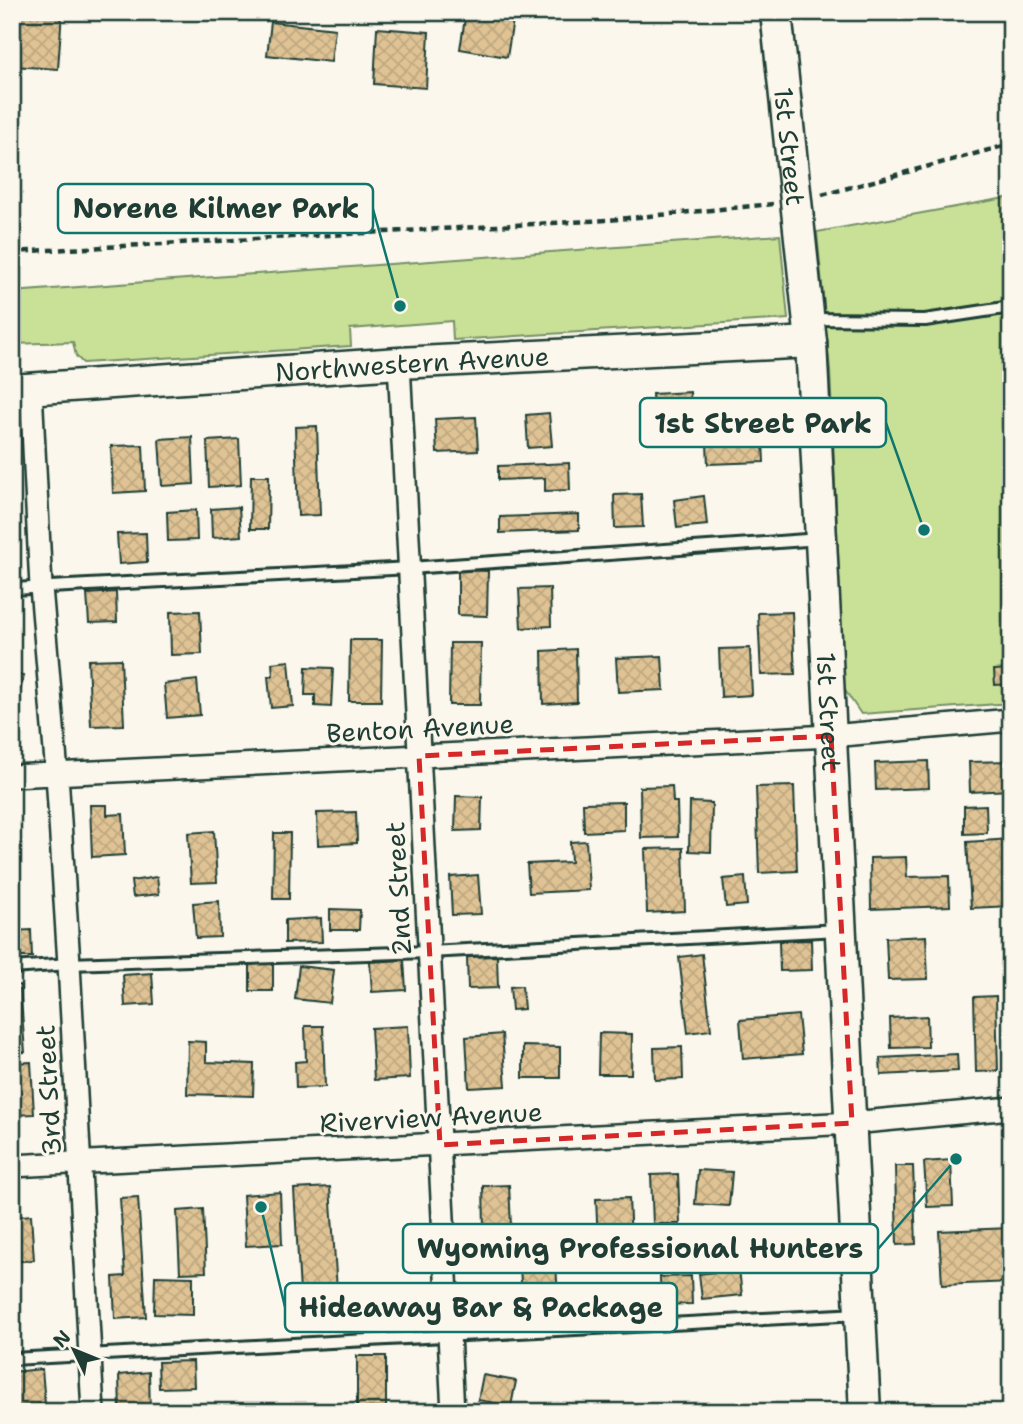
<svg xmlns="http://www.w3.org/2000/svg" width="1023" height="1424" font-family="'Shantell Sans',sans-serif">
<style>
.park{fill:#c9e197;stroke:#748f66;stroke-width:2}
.building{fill:url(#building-cross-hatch);stroke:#1f3d34;stroke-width:2}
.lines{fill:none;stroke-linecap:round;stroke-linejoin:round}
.lane-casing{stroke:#1f3d34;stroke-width:16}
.street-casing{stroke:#1f3d34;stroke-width:26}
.secondary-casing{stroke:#1f3d34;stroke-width:35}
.path{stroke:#1f3d34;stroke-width:4.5;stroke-dasharray:7 5;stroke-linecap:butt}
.lane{stroke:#fbf7ec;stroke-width:10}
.street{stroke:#fbf7ec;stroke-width:21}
.secondary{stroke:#fbf7ec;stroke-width:30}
.marked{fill:none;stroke:#d62828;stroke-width:5;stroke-dasharray:14 9;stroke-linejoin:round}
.labels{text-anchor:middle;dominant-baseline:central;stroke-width:6;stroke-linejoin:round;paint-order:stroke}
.street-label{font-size:26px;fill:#1f3d34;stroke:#fbf7ec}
.leader{fill:none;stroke:#0f766e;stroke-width:2.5}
.callout-dot{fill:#0f766e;stroke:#fbf7ec;stroke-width:2.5}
.callout{fill:#fbf7ec;stroke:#0f766e;stroke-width:2.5}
.callout-label{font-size:28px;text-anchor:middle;font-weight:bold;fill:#1f3d34}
</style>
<defs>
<pattern id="building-cross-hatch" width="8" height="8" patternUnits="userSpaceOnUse" patternTransform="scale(1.75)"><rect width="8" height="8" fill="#dfc394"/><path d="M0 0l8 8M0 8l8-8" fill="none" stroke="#bfa880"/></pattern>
</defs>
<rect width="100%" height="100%" fill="#fbf7ec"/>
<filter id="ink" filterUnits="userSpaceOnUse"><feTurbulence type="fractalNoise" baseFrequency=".0143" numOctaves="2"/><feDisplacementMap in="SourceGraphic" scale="14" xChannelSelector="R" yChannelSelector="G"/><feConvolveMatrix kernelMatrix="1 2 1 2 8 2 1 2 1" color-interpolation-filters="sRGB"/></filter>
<g filter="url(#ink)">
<!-- park -->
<path class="park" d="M1011,197V703L861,714L844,689L830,370L817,232Z
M780,235L788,319L453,340L452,321L350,329L351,346L83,363L76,356L73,342L12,344V292Z"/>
<!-- building -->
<path class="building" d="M12,12H62L58,69L12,66Z
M466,12L514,14L507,57L460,49Z
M271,22L335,29L331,62L267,55Z
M377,28L429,32L426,88L374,84Z
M690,392L692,429L654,431L652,394Z
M549,413L552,446L528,448L526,415Z
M476,417L478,451L437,453L435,419Z
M762,422L764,462L708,464L706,424Z
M317,426L320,515L298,516L295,427Z
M192,437L194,484L162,486L159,439Z
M239,439L241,485L209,487L207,441Z
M143,445L145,491L113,493L111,446Z
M569,463L570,490L545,491V478L498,480V466Z
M251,476H269L268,529H250Z
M641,494L643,527L615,528L614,495Z
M704,496L707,525L677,528L674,500Z
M239,507L241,536L212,538L211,509Z
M196,510L197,540L168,541L167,512Z
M579,514V530L500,533V517Z
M146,533L147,562L119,564L117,534Z
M458,570L488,571L487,616L458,615Z
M550,588L551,626L521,628L519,589Z
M116,592L117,622L89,623L87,594Z
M200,611L202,654L171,655L170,612Z
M792,612L795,674L761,675L758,613Z
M350,640H382L381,701H349Z
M450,643H481L480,705H449Z
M750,648L752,695L721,697L719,649Z
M576,649L577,702L543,704L542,651Z
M662,656L664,690L618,692L616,658Z
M121,659L124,725L91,726L88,660Z
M289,661L293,706L271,708L268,676H273L272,663Z
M306,667L333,668L331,707L315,706V695H305Z
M1011,669V684L995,685L994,670Z
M12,673L24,676L13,717L12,716Z
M197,680L200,715L167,718L164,684Z
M928,761L929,788L876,790L875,763Z
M1011,761V790L970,792L969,762Z
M672,786L673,802H677L678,837L641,838L640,787Z
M794,786L797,871L759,873L756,787Z
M456,796L482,797L481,830L455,831Z
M624,802V830L584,832L583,803Z
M690,802L712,803L711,852L689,851Z
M90,805H107V815L123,814L125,855L92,857Z
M986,805L987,833L964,834V806Z
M356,812L357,843L318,845L317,813Z
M214,831L217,882L191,883L188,833Z
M274,833H290L289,899H273Z
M1011,839V906L971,908L967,842Z
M586,841L589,890L529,893L527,864L571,862L570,842Z
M683,848L685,911L647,913L645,849Z
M906,857L907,877L949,876L950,906L871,909L870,858Z
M478,875L481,914L452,915L450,877Z
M157,877L159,894L133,897L131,881Z
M745,877L747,905L726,907L723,879Z
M219,901L220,937L196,938L193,903Z
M330,909L360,910L359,930H330Z
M321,918L322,942L285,943V920Z
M31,930L32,957H12V931Z
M926,936L928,979L888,980L886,938Z
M811,940L812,970L780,971L779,941Z
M702,954L711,1030L688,1033L679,957Z
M497,956L498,988L468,989L467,957Z
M404,960L406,990L372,992L370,962Z
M250,964H273V991H250Z
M299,966L334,970L330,1003L295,999Z
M152,973L154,1004L125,1006L123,975Z
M20,985L25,1052L12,1053V986Z
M522,986L524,1009L512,1010L510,987Z
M996,996L998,1071L976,1072L974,997Z
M798,1015L802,1054L743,1059L740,1020Z
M927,1016L928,1047L891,1048L890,1018Z
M305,1026H323L325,1087L296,1088L295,1062L306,1061Z
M408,1026L410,1078L374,1080L371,1028Z
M599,1033L632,1034L631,1074H598Z
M502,1034L506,1086L469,1088L466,1037Z
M188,1041L206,1042V1062L254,1064L253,1096L187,1094Z
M523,1046L560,1047V1078H523Z
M682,1047L683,1079L655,1080L654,1048Z
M957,1054L958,1071L881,1075L880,1058Z
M31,1062L34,1114L12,1115V1063Z
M951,1160L953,1206L927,1207L924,1162Z
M895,1166H913L916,1244L897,1245Z
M698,1170L732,1172L729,1206L695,1204Z
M678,1174L680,1224H653L651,1175Z
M509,1185L511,1226L484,1227L483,1186Z
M330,1187L337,1290L300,1292L294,1189Z
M280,1192L282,1244L246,1246L243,1195Z
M138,1197L146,1317L115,1319L113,1277L125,1276L120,1198Z
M629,1198L632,1262L599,1264L596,1199Z
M203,1209L206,1272L180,1273L177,1211Z
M31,1215L34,1260L12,1262V1217Z
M1010,1228L1011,1282L942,1285L939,1231Z
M556,1263L559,1315L523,1317L520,1266Z
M739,1269L742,1295L702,1299L699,1274Z
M155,1276L193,1277V1315L154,1314Z
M691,1276L692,1304L661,1305L660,1277Z
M357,1356H386V1408H357Z
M193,1361L194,1387L159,1388L158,1362Z
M42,1369L45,1404L12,1407V1372Z
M149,1372L150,1412H120L119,1375Z
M483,1375L516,1381L511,1406L478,1400Z"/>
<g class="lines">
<defs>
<path id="lane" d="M812,319L925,320L1011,307
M12,589L410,568L820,539
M12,968L69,964L429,952L839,930
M12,1359L859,1314"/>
<path id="street" d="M399,363L453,1412
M31,389L41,587L57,774L69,964L93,1412
M12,776L831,736L1011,720
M12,1166L852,1123L1011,1108"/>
<g id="secondary">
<path id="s1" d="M776,12L811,342L865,1412"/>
<path id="s2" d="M12,390L399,363L811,342"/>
</g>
</defs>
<!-- lane casing -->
<use href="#lane" class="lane-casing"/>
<!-- street casing -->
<use href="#street" class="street-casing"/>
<!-- secondary casing -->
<use href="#secondary" class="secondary-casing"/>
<!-- path -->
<path class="path" d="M822,195L1011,144
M12,252L608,220L773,204"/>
<!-- lane -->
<use href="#lane" class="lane"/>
<!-- street -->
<use href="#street" class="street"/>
<!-- secondary -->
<use href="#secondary" class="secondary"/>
</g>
</g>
<!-- marked area -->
<path class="marked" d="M831,736L852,1123L440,1145L419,756Z"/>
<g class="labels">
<!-- street labels -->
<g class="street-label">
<text stroke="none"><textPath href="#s1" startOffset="135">1st Street</textPath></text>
<text stroke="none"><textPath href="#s2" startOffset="401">Northwestern Avenue</textPath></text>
<text stroke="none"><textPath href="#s1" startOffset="702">1st Street</textPath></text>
<text transform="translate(420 728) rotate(-3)">Benton Avenue</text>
<text transform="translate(398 889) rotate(-93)">2nd Street</text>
<text transform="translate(48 1090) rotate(-93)">3rd Street</text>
<text transform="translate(431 1117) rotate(-3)">Riverview Avenue</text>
</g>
</g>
<!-- callouts -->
<path class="leader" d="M400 306L373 209M924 530L886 423M956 1159L878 1249M261 1207L285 1307"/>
<g class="callout-dot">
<circle cx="400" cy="306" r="7"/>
<circle cx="924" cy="530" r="7"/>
<circle cx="956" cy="1159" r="7"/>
<circle cx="261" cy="1207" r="7"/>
</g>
<g class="callout">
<rect x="58" y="184" width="315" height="49" rx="7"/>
<rect x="640" y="398" width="246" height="49" rx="7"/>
<rect x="403" y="1224" width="475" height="49" rx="7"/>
<rect x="285" y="1283" width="392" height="49" rx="7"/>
</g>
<g class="callout-label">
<text x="216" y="218">Norene Kilmer Park</text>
<text x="763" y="433">1st Street Park</text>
<text x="640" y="1258">Wyoming Professional Hunters</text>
<text x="481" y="1317">Hideaway Bar &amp; Package</text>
</g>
<!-- margin -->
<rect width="1023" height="1424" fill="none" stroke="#fbf7ec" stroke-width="42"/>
<rect x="21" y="21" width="981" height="1382" fill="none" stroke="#1f3d34" stroke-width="2.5" filter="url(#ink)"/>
<!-- north arrow -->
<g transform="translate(74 1350) rotate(313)" stroke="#fbf7ec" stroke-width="5" paint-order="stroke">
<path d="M0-5L12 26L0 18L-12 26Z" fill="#1f3d34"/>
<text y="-10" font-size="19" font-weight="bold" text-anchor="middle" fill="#1f3d34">N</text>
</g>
</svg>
